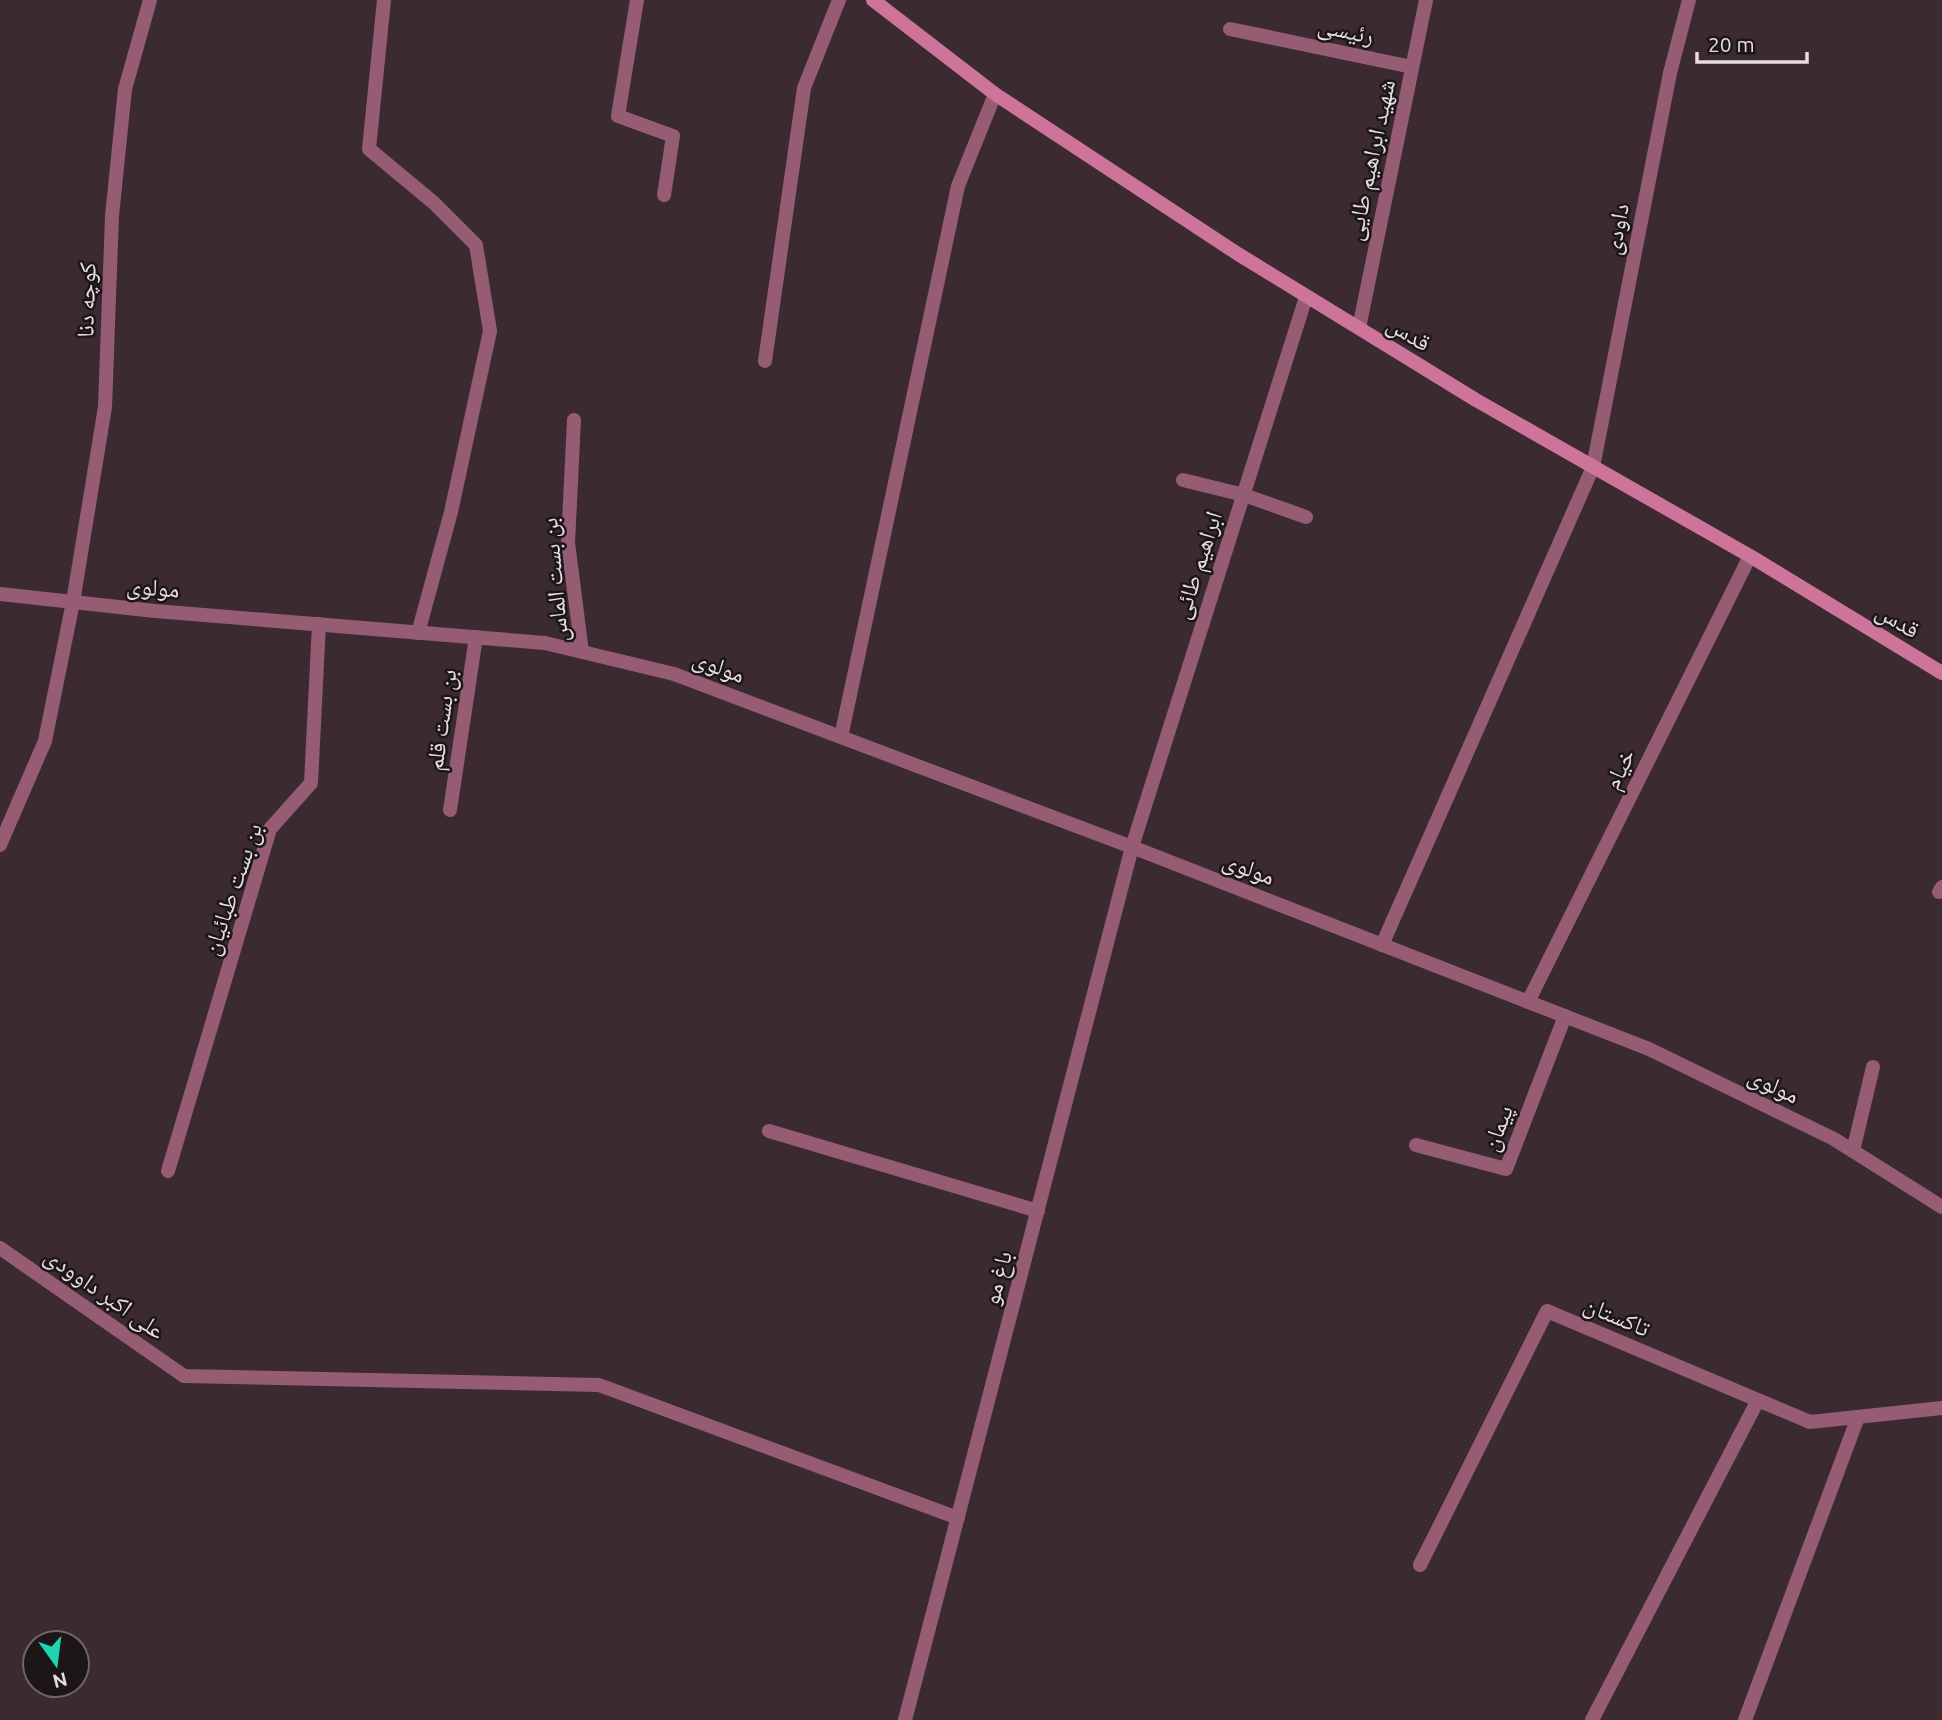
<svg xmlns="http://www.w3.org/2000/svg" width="1942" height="1720" font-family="Ubuntu,'Noto Naskh Arabic',sans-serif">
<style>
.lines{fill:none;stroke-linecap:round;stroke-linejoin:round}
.service{stroke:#965c74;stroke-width:14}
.minor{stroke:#965c74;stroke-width:14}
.tertiary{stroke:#965c74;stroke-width:14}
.secondary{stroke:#ce7399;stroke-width:14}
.labels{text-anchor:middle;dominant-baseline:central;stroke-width:5;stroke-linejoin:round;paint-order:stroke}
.street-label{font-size:24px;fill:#e7dce0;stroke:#1d1619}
</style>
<rect width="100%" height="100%" fill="#3b2b31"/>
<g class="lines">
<!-- service -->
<path class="service" d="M384,0L369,149L434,203L476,245L490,331L451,512L418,633
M637,0L618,116L673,136L664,195
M765,361L804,88L839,0
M574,420L568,543L582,652
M1183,480L1244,495L1306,517
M841,737L958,186L995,94
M450,810L476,637
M0,845L45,741L73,602
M1939,892L1942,887
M1416,1145L1506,1169L1565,1016
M1853,1151L1873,1067
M168,1171L270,829L311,783L319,624"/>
<!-- minor -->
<path class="minor" d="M1230,29L1412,67
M73,602L105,407L112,216L125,89L150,0
M1382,945L1593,467L1670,73L1689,0
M1528,1002L1750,556
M769,1131L1038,1211
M0,1248L184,1376L599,1385L958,1518
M1420,1565L1547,1311L1810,1422L1942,1408
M905,1720L1132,847L1306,297
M1592,1720L1758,1400
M1745,1720L1858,1417"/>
<!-- tertiary -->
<path class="tertiary" d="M1359,328L1426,0
M0,594L155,611L545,643L674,674L1132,847L1649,1049L1834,1139L1942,1207"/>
<!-- secondary -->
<path class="secondary" d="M873,0L995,94L1238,254L1476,400L1750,556L1942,673"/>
</g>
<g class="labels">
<!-- street labels -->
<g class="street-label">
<text transform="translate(1346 30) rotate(12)">رئیسی</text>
<text transform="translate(1370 160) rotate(-78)">شهید ابراهیم طایی</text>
<text transform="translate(1616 229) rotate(-79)">داودی</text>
<text transform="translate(86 300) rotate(-88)">کوچه دنا</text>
<text transform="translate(1409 333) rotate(31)">قدس</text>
<text transform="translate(1197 565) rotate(-72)">ابراهیم طائی</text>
<text transform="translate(554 580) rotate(-95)">بن بست الماس</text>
<text transform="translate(153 587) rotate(5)">مولوی</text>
<text transform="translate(1898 620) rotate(31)">قدس</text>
<text transform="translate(719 666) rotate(21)">مولوی</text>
<text transform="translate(441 720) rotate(-82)">بن بست قلم</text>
<text transform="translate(1619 769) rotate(-64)">خیام</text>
<text transform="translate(1249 868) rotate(21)">مولوی</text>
<text transform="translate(232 889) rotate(-71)">بن بست طبائیان</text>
<text transform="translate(1774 1085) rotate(26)">مولوی</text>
<text transform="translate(1497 1128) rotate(-69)">پیمان</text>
<text transform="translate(997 1278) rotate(-75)">باغ مو</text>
<text transform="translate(105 1293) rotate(35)">علی اکبر داوودی</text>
<text transform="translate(1617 1316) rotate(23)">تاکستان</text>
</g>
</g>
<!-- north arrow -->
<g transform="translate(56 1664) rotate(166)"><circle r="33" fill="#1d1619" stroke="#6e6569" stroke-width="2"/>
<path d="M0-5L12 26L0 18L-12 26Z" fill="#1cd5b1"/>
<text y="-10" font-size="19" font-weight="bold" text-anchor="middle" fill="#e7dce0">N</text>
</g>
<!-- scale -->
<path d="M1697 52v10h110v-10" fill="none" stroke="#e7dce0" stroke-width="3.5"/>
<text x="1708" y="52" font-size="21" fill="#e7dce0" stroke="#1d1619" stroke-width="5" paint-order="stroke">20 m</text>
</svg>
